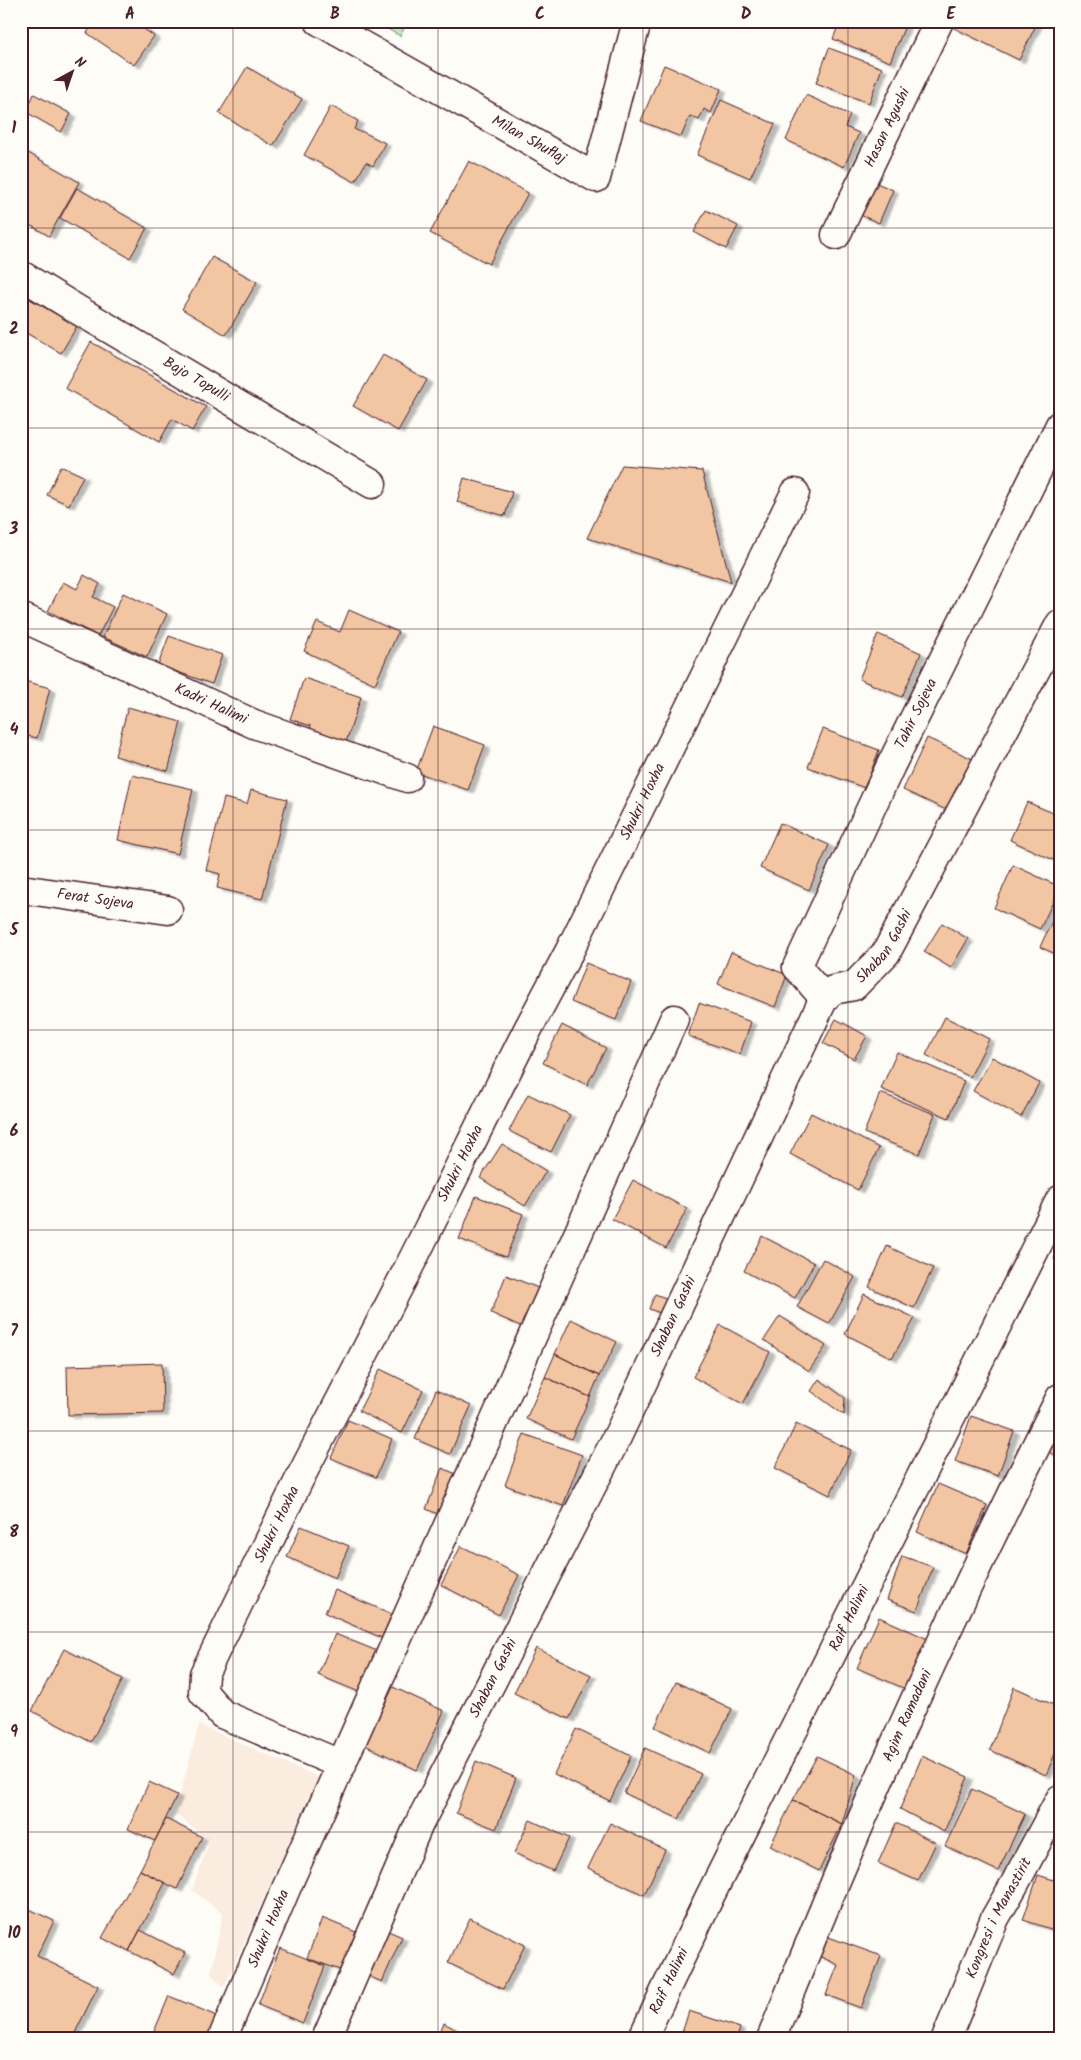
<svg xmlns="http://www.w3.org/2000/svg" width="1081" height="2060" font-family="Kalam,sans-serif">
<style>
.built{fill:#faecde}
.green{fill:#b1eeb4;stroke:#7e8670}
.building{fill:#f2c6a2;stroke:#4a1f2b;filter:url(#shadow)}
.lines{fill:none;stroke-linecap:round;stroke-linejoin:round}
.minor-casing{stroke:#4a1f2b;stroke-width:31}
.minor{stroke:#fdfcf7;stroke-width:28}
.grid{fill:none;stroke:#4a1f2b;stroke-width:1;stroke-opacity:0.55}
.labels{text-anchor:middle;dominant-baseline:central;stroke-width:4;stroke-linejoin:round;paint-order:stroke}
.street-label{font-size:15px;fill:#4a1f2b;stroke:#fdfcf7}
.neatline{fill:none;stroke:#4a1f2b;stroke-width:2}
.grid-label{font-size:16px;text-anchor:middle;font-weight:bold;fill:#4a1f2b}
</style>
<defs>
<filter id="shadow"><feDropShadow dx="5.5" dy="3" stdDeviation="1" flood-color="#0004"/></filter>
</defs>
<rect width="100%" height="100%" fill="#fdfcf7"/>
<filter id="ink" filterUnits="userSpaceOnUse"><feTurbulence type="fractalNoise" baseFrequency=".02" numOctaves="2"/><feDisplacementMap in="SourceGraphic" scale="10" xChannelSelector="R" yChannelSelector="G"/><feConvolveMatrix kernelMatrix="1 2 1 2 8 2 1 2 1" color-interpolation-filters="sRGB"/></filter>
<g filter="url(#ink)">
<!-- built -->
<path class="built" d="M199,1725L318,1777L224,1987L211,1974L223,1913L192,1890L210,1841L175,1814Z"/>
<!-- green -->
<path class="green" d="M373,21H408L400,36Z"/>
<!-- building -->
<path class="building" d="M94,21H140L138,25L154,36L134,65L87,33Z
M840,21H894L905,26L890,62L833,39Z
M954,21H1038L1019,60L952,27Z
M829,48L882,68L869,103L816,83Z
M664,65L721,89L711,113L704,109L699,120L690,116L681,137L641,121Z
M247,67L302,99L273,146L219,113Z
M34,94L71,114L61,132L26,112Z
M806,95L850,115L845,127L859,133L844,167L786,140Z
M721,100L775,124L750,178L697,155Z
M331,106L358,121L354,129L360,132L361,131L385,143L373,166L366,162L355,182L304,155Z
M23,150L79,182L49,236L21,220V153Z
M469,161L528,193L489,264L430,233Z
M874,182L893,190L879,223L860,215Z
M77,188L147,228L130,258L60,218Z
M706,210L738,226L726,249L694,232Z
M212,257L257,282L226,335L182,309Z
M21,294L77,326L61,353L21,330Z
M91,342L206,407L192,431L172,419L159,442L65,388Z
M383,355L427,380L398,431L353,406Z
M622,465L702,471L731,582L587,538Z
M61,466L83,476L69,505L47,495Z
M464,478L512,492L505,516L457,502Z
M84,575L100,584L93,597L113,607L98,636L48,611L63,582L77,589Z
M123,593L167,614L147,657L103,637Z
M349,610L398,632L375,684L304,651L317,622L340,632Z
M878,634L921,653L902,697L859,679Z
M169,636L222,655L212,684L158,665Z
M304,678L361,697L344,748L308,736L311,726L290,719Z
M21,680L50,688L37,738L21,734Z
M128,707L181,722L168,771L115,756Z
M433,726L485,745L468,790L416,772Z
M823,729L879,750L865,788L808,767Z
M927,738L979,762L955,814L903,790Z
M132,775L193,789L178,854L118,840Z
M251,790L287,799L262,899L217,888L220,874L206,870L224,798L247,804Z
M1027,802L1060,816V863L1010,840Z
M780,823L829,845L809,890L760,868Z
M1013,865L1060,887L1040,929L994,908Z
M1056,912L1060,914V956L1040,947Z
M942,923L968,939L951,968L924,952Z
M731,952L787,975L775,1007L718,984Z
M586,963L631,982L616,1020L571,1002Z
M699,1003L751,1022L740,1054L688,1036Z
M945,1017L989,1039L970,1077L926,1055Z
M836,1019L867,1036L854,1059L823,1043Z
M562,1025L606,1048L587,1085L543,1063Z
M897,1052L964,1081L949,1118L881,1089Z
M992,1057L1039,1083L1021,1117L973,1091Z
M880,1093L935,1114L919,1154L864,1133Z
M528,1094L570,1115L551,1152L509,1131Z
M811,1113L879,1148L858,1190L790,1154Z
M502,1144L546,1171L525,1206L480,1178Z
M633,1180L687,1209L666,1248L612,1219Z
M476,1196L523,1214L506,1257L459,1239Z
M762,1236L814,1263L795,1298L744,1271Z
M887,1246L933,1268L914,1308L869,1287Z
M1060,1246V1262L1054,1259Z
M823,1259L855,1277L829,1324L797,1307Z
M506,1275L543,1290L527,1329L491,1313Z
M655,1294L671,1300L666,1315L649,1309Z
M864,1294L915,1318L892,1358L845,1334Z
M780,1316L826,1346L809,1371L764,1340Z
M571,1319L617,1342L599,1376L555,1354Z
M720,1325L770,1352L743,1404L693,1377Z
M555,1354L599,1376L590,1397L545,1377Z
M162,1363L163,1413L68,1415L67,1366Z
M380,1369L423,1390L402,1433L359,1411Z
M545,1377L590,1397L571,1439L526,1419Z
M819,1379L845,1398L844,1415L811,1391Z
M436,1390L471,1406L450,1454L415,1439Z
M971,1416L1014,1431L998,1476L955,1461Z
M348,1420L392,1439L376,1477L331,1458Z
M1060,1422V1457L1046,1451Z
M796,1424L851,1450L830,1495L775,1468Z
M524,1434L582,1455L563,1506L505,1485Z
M442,1468L463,1477L447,1518L426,1509Z
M938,1484L987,1505L966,1554L917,1532Z
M301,1526L349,1546L335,1578L287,1557Z
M461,1546L519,1575L499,1615L441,1585Z
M902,1556L933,1567L917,1611L887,1600Z
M335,1590L392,1614L382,1638L325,1613Z
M879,1617L930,1640L908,1690L857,1668Z
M335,1634L382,1653L364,1694L318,1675Z
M536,1648L591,1675L569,1719L514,1693Z
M64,1649L123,1679L91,1742L32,1711Z
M676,1682L732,1709L710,1753L655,1727Z
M393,1687L444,1711L417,1770L365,1745Z
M1014,1687L1060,1708V1742L1046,1775L990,1750Z
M576,1729L631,1756L610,1801L554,1774Z
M645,1748L701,1774L679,1819L624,1793Z
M817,1756L856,1775L842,1824L793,1800Z
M922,1756L968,1777L944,1832L900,1809Z
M476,1761L516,1778L496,1829L456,1813Z
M149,1782L177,1795L155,1841L128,1829Z
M972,1789L1025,1814L998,1871L945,1846Z
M793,1800L842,1824L819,1871L770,1846Z
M166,1819L202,1837L177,1889L140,1870Z
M530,1820L569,1838L553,1871L514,1853Z
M610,1823L665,1850L644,1895L588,1868Z
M896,1823L936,1843L918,1881L878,1863Z
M140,1870L165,1883L129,1951L102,1938Z
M1038,1875L1060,1882V1932L1023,1920Z
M21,1905L54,1921L37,1956L98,1986L72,2039H21Z
M322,1918L363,1935L348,1973L307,1958Z
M470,1918L525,1945L503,1989L448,1963Z
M379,1927L402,1937L382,1982L359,1972Z
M140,1930L185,1953L174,1974L129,1951Z
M823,1935L881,1956L861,2008L826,1995L838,1965L815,1954Z
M280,1948L325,1966L303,2023L258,2005Z
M169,1996L226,2020L218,2039H151Z
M689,2011L740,2028L737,2039H680Z
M444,2023L473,2039H436Z"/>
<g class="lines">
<defs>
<g id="minor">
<path id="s1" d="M319,21L596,178L637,21"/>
<path id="s2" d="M836,235L939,21"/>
<path id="s3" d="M21,275L78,310L372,484"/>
<path id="s4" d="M21,617L254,724L407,778"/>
<path id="s5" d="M21,889L168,910"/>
<path id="s6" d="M824,998L797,967L891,765L1060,425"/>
<path id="s7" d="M342,1765L222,1714L203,1692L204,1674L301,1476L413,1259L528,1029L570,950L795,493"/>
<path id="s8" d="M222,2039L291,1877L674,1019"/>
<path id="s9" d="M326,2039L419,1824L618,1435L824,998L833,990L854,986L886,953L1060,624"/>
<path id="s10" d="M642,2039L710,1896L1060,1200"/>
<path id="s11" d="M771,2039C795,1980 818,1922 843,1864C909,1706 983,1551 1060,1398"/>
<path id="s12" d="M946,2039L995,1918L1014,1885L1060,1799"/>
</g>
</defs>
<!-- minor casing -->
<use href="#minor" class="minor-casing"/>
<!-- minor -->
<use href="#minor" class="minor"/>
</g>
</g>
<!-- grid -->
<path class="grid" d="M233,21V2039M438,21V2039M643,21V2039M848,21V2039M21,228H1060M21,428H1060M21,629H1060M21,830H1060M21,1030H1060M21,1230H1060M21,1431H1060M21,1632H1060M21,1832H1060"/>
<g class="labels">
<!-- street labels -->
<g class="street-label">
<text stroke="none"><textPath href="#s2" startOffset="119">Hasan Agushi</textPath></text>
<text stroke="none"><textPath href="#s1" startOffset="241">Milan Shuflaj</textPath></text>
<text stroke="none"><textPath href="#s3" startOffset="204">Bajo Topulli</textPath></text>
<text stroke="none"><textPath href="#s4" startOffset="209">Kadri Halimi</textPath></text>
<text stroke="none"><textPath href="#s6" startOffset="321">Tahir Sojeva</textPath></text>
<text stroke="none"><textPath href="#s7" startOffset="1154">Shukri Hoxha</textPath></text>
<text stroke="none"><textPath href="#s5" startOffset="75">Ferat Sojeva</textPath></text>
<text stroke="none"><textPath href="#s9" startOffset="1238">Shaban Gashi</textPath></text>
<text stroke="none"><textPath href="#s7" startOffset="749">Shukri Hoxha</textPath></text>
<text stroke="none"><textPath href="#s9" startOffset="802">Shaban Gashi</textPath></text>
<text stroke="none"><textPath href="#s7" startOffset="344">Shukri Hoxha</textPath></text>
<text stroke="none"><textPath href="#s10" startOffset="469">Raif Halimi</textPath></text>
<text stroke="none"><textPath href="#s9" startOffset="398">Shaban Gashi</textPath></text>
<text stroke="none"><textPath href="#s11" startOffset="351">Agim Ramadani</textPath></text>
<text stroke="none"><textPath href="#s12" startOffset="132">Kongresi i Manastirit</textPath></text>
<text stroke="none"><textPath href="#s8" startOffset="120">Shukri Hoxha</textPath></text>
<text stroke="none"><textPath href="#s10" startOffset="64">Raif Halimi</textPath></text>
</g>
</g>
<!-- margin -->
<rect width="1081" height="2060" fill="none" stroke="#fdfcf7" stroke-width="55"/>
<!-- north arrow -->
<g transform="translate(72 72) rotate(40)" stroke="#fdfcf7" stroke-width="4" paint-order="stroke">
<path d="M0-4L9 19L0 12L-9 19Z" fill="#4a1f2b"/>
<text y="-8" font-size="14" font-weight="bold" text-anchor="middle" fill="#4a1f2b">N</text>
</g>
<rect x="28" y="28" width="1026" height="2004" class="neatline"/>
<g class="grid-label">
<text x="130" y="19">A</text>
<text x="335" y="19">B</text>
<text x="540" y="19">C</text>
<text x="746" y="19">D</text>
<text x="951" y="19">E</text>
<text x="14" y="133">1</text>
<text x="14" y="334">2</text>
<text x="14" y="534">3</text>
<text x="14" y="735">4</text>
<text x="14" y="935">5</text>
<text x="14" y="1136">6</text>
<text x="14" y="1336">7</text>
<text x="14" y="1537">8</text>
<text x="14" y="1737">9</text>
<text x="14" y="1938">10</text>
</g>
</svg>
